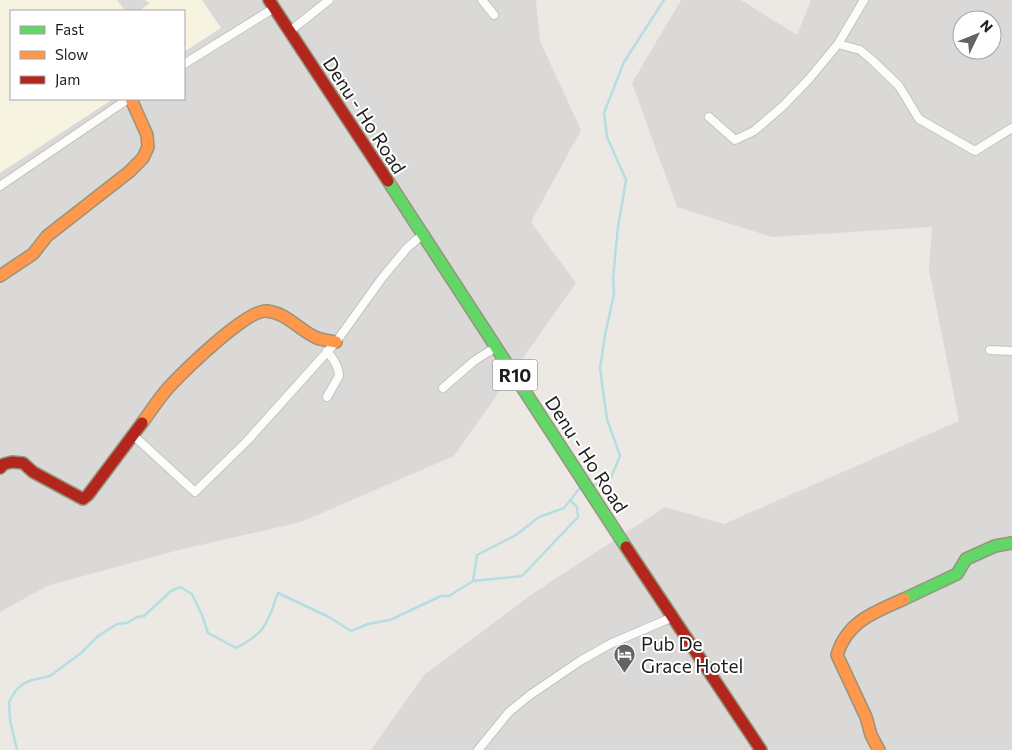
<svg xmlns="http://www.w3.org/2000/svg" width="1012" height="750" font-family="Commissioner,sans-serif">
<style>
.residential{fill:#dbd9d7;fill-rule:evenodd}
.education{fill:#f6f3e0}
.parking{fill:#dad9d7}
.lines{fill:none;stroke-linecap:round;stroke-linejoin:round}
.stream{stroke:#b5dde2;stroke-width:2.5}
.street-casing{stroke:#c4c3c1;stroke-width:10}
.fast-casing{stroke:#97957c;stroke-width:14}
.slow-casing{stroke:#97957c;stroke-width:14}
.jam-casing{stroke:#97957c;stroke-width:14}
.street{stroke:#fcfcfb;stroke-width:8}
.fast{stroke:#63d668;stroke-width:11}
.slow{stroke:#ff974d;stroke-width:11}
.jam{stroke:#b3261e;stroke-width:11}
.labels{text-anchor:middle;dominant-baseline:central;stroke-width:4;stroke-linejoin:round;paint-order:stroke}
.shield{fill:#fff;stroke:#616161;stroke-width:1}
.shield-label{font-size:18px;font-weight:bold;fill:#1d1d1d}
.street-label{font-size:19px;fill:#1d1d1d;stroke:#fff}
.poi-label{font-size:19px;fill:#1d1d1d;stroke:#fff;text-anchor:start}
</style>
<rect width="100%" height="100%" fill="#ece9e5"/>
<!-- residential -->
<path class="residential" d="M0,0H536L540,41L581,130L531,222L576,283L454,456L301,522L179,550L47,586L0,612ZM11,11H184V99H11Z
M681,0H741L797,35L811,0H1012V750H371L424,675L535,592L665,507L724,524L959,421L929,270L932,227L772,237L677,207L632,83ZM962,20H992V50H962Z"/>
<!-- education -->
<path class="education" d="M0,0H202L221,28L184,52V11H11V99H113L0,173Z"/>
<!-- parking -->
<path class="parking" d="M117,0H145L150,3L139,11H125Z"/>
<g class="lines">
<!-- stream -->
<path class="stream" d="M594,485L609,482L620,456L607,419L600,369L605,335L614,294L613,279L618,227L626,180L607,137L604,113L624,62L664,0
M473,581L522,576L578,517L577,507L570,500
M17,750L10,720L9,702L16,690L23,684L32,680L50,676L81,653L98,636L117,624L127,623L137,617L144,616L171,591L180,587L192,594L202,615L208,633L236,648C267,632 267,623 278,593L329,617L351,631L368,624L390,620L441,596H449L473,581L477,555L516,535L539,517L564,508L580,488"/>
<defs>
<path id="street" d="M482,0L494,15
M290,31L329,0
M838,44L860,50L872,60L899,86L919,119L975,151L1012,128
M184,64L274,8
M709,117L735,140L754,131L783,106L809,79L838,44L864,0
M0,186L128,99
M990,350L1012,351
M443,388L474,361L496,347
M327,397L339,376C339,366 333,359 327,351
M133,435L195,492L248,440L336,342L382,278L407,248L422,235
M478,750L509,712L530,695L580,661L610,644L673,617"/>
<path id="fast" d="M388,181L626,547
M904,599L957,574L966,559L995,546L1012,543"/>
<path id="slow" d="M0,276L33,254L47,236L129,172L143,158L148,147L147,135L131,99
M142,423C151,411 159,398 169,387C185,370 247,309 267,311C287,313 300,331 317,338C323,340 330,341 336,342
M879,750L871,735L866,717L837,655C847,621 875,612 904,599"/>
<path id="jam" d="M269,0L388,181
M0,468L4,464L12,462L23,463L33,472L83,499L88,495L142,423
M626,547L761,750"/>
</defs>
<!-- street casing -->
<use href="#street" class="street-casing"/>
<!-- fast casing -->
<use href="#fast" class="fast-casing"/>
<!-- slow casing -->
<use href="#slow" class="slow-casing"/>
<!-- jam casing -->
<use href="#jam" class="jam-casing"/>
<!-- street -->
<use href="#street" class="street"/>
<!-- fast -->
<use href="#fast" class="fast"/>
<!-- slow -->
<use href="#slow" class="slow"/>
<!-- jam -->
<use href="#jam" class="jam"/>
</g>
<!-- icons -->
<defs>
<symbol id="hotel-pin" viewBox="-11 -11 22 30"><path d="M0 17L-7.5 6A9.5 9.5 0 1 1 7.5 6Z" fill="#656463" stroke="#fff"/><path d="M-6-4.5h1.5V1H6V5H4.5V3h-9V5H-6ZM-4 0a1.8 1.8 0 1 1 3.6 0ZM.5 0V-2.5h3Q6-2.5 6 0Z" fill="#fff"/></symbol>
</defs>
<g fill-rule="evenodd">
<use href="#hotel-pin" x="612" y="642" width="25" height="34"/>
</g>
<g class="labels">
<!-- shield labels -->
<rect class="shield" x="492.5" y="359.5" width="45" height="31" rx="4"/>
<g class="shield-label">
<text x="515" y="375">R10</text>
</g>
<!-- street labels -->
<g class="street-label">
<text transform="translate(365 115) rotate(57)">Denu - Ho Road</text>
<text transform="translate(587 454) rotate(57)">Denu - Ho Road</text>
</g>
<!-- poi labels -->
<g class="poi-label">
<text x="641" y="643">Pub De<tspan x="641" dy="22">Grace Hotel</tspan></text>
</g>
</g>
<!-- legend -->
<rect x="10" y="10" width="175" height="90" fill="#ffffff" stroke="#a5a5a5"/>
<rect x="20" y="26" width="25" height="8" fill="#63d668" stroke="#a5a5a5"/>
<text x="55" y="35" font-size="15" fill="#1d1d1d">Fast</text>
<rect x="20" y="51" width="25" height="8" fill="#ff974d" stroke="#a5a5a5"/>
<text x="55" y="60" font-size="15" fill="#1d1d1d">Slow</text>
<rect x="20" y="76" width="25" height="8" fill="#b3261e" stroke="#a5a5a5"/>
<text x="55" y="85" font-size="15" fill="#1d1d1d">Jam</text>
<!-- north arrow -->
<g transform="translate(977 35) rotate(47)"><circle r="24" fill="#ffffff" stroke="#a5a5a5"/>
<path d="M0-4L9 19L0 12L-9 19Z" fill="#656463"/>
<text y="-8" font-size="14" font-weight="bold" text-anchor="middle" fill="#1d1d1d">N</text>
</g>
</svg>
